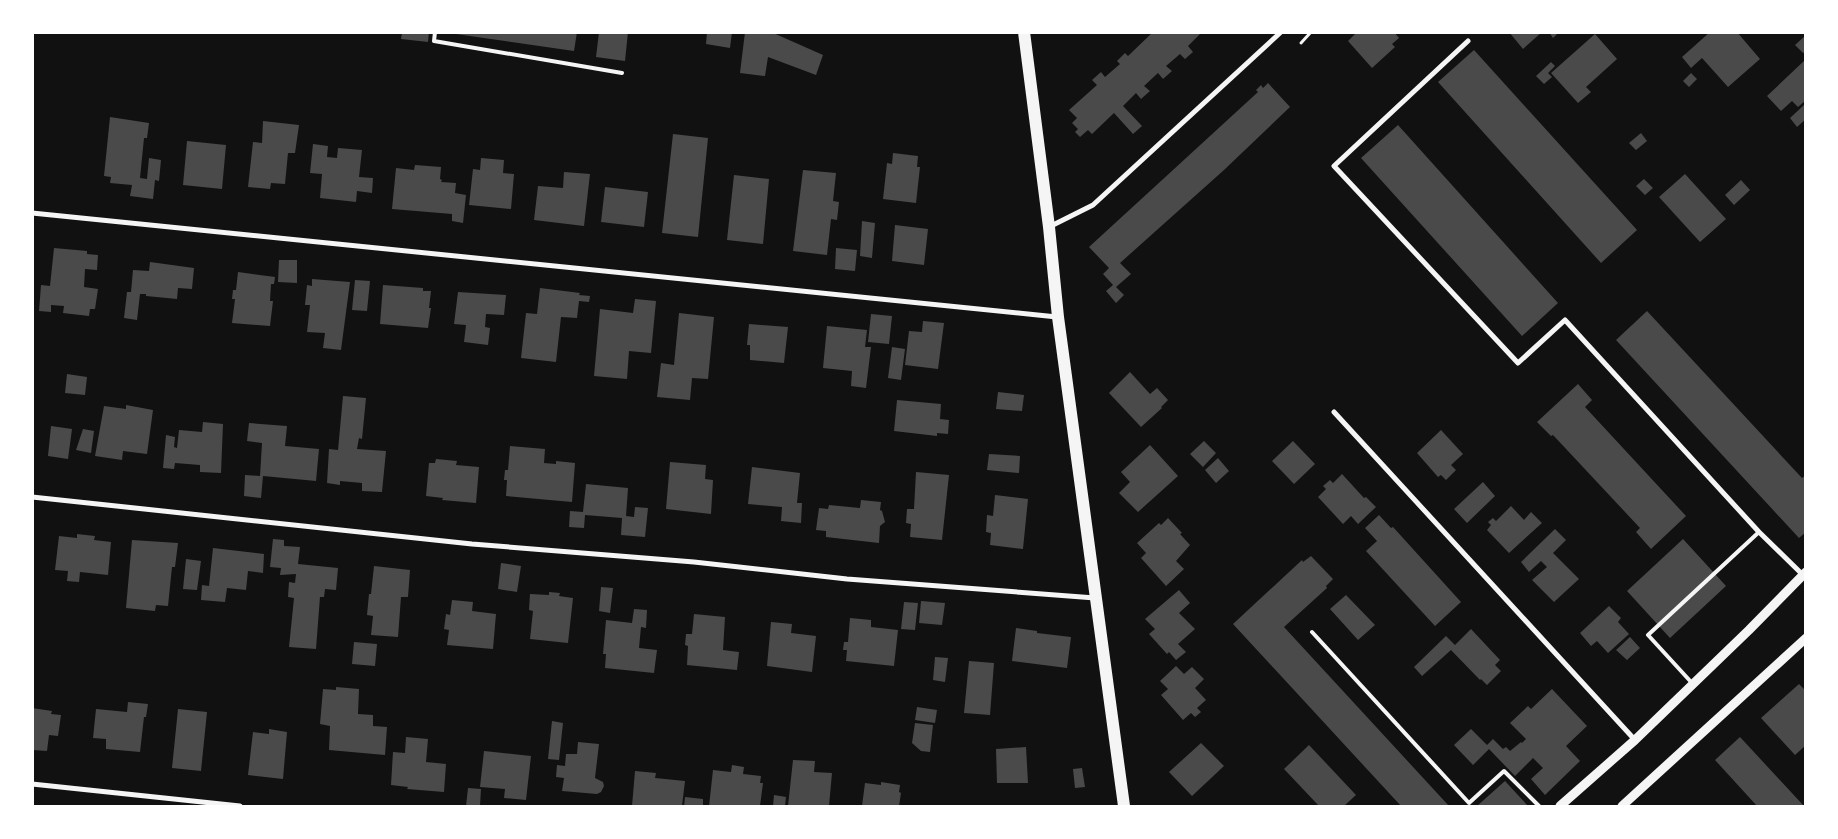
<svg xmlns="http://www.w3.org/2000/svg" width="1838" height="839" font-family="'Asap Condensed',sans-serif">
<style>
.building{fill:#4a4a4a}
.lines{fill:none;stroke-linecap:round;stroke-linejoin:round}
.path{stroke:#f5f5f5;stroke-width:3}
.service{stroke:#f5f5f5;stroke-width:4}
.minor{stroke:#f5f5f5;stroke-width:5}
.tertiary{stroke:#f5f5f5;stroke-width:9}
.primary{stroke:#f5f5f5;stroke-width:12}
</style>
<rect width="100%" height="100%" fill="#111"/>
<!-- building -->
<path class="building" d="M402,32H429L428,42L401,39Z
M442,32H577L574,51Z
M599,32H628L625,61L596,57Z
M707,32H732L730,48L706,44Z
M745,32H771L823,55L816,75L768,57L765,76L740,73Z
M1153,32H1202L1188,46L1193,52L1185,59L1180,54L1166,66L1172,71L1163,79L1158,73L1144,86L1150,91L1141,99L1136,93L1123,106L1142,126L1133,134L1114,113L1092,134L1088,130L1080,137L1075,132L1078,129L1072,123L1077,118L1069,110L1097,85L1092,80L1101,72L1105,77L1120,64L1117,61L1125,53L1128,56Z
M1357,32H1383L1384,34L1394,32L1399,38L1392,44L1395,47L1372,68L1348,41Z
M1509,32H1542L1523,49Z
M1549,32H1559L1553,38Z
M1710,32H1737L1760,59L1728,87L1702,58L1691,68L1682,57Z
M1595,34L1617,59L1586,87L1591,92L1578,103L1551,73Z
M1806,35V51L1803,53L1795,45Z
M1474,50L1637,230L1601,263L1438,82Z
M1806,59V100L1798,107L1792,101L1781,111L1767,96Z
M1551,62L1555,66L1548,73L1552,77L1544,84L1536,76Z
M1691,73L1697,79L1689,87L1683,81Z
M1268,83L1290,107L1224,170L1120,263L1131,274L1116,287L1124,295L1116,303L1106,291L1113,285L1103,274L1109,268L1089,247L1258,92L1256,90L1261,85L1263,88Z
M1804,105L1806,119L1797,127L1790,118Z
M110,117L149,123L147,138H144L140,178L147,179L149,158L161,160L159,181L155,180L153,199L130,196L132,185L110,183L111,177L104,176Z
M263,121L299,125L295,153H288L285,184L271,183L270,189L248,187L253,142L262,143Z
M1398,125L1558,303L1522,336L1361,158Z
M1641,133L1647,141L1636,150L1629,143Z
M673,134L708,138L698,237L662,233Z
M187,141L226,145L222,189L183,185Z
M313,144L328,146L327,157L337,158L338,148L362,150L359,177L373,178L372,193L357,191L356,202L320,198L322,174L310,173Z
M893,153L918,156L917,167H920L916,203L883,199L887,163L892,164Z
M481,158L504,160L503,173L514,174L511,209L469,205L473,169L480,170Z
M415,165L441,167L440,179L442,180L441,182L456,183L455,193L466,195L463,223L452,221V214L392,209L396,168L414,170Z
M803,170L836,173L833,201L839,202L837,220L831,219L827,255L793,251Z
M564,172L590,174L584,226L534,220L538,186L563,188Z
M1685,174L1726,219L1700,242L1659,197Z
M734,175L769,179L763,244L727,240Z
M1644,179L1653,188L1645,195L1636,186Z
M1741,180L1750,190L1734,205L1725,195Z
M605,187L648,192L644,227L601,222Z
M862,221L875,223L872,258L860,256Z
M895,225L928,229L924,265L892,261Z
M54,248L87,251V254L98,255L97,270L85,269L84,287L98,289L95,309H90L89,316L63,313L64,306L51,305V312L39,311L41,285L50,286Z
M836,248L857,250L855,271L835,269Z
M279,260H297V283L278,282Z
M150,262L194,268L192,289L178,288L177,299L146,296V294H140L137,320L124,318L127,292H131L133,270L149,271Z
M238,272L275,277L274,284H271L270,301H273L270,326L232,323L235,299H232L233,290H236Z
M312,279L350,282L341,350L323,348L325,333L307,332L310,305H305L307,285L312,286Z
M355,280L370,281L367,311L352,310Z
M383,285L423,288V291H431L429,308H431L428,328L380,324Z
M540,288L580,293L579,295L590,296L589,302L579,301L577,318L561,317L556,362L521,358L526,313L537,314Z
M458,292L506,295L504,315L486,314L485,327L490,328L488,345L464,342L466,325L454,324Z
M635,299L656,301L651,353L629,351L627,379L594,376L600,309L633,313Z
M1647,311L1802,478L1806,475V532L1799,538L1616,340Z
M679,313L714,317L708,379L692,378L690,400L657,397L661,363L674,365Z
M871,314L892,316L889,344L868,342Z
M923,321L944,323L938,369L905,365L909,331L922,332Z
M749,324L788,327L784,363L750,360V345H747Z
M827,326L867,330L865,347H871L866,388L851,386L852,371L823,368Z
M892,347L905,349L901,380L888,378Z
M1130,372L1150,394L1157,388L1168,400L1161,407L1162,408L1141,427L1109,393Z
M67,374L87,377L85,395L65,393Z
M1578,384L1592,400L1585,407L1686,516L1651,549L1636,532L1640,528L1553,435L1551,436L1537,422Z
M998,392L1024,395L1022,411L996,409Z
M343,396L366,398L362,439L359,438L357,449L386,451L382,492L362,491V483L340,481V485L327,483L329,449L338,450Z
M897,400L941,404L940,419L949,420L948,434L937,433V436L894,431Z
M126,405L153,410L147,454L123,451L122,460L95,456L104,406L126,409Z
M203,422L223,424L221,473L200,472V465L175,463L174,469L163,468L166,435L175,437L174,447L177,448L179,430L202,432Z
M249,423L287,426L285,446L319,449L316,481L263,476L261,498L244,496L245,475L260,476L262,443L247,441Z
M51,426L72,429L68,459L48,456Z
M83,429L94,431L91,453L76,450Z
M1441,430L1463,454L1451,465L1456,470L1446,480L1441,475L1438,477L1417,453Z
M1204,441L1216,453L1203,467L1190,454Z
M1293,441L1315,464L1294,484L1272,461Z
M1150,445L1178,476L1138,512L1119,493L1130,482L1121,472Z
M510,446L545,449L544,463L556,464V461L575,463L572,502L506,496L507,480H504L505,470H508Z
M989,454L1020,456L1019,473L987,470Z
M1218,458L1229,471L1216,483L1205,470Z
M436,459L457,461L456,465L479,467L476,503L442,500L443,498L426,496L429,463H435Z
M670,462L706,465L705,479L713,480L711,514L666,509Z
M752,467L800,473L797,503H802L801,523L781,521L782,507L748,504Z
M916,472L949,475L942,540L910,537L911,524L906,523L907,509H914Z
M1342,474L1364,498L1366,497L1376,507L1358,524L1351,516L1343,524L1318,497L1326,489L1323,486L1330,480L1333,483Z
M1483,482L1495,496L1467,523L1454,509Z
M586,484L628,488L626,516L634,517L635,507L648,508L645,537L621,535L622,518L585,515L584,528L569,527L570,511L583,512Z
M995,495L1028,499L1023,549L990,545L991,533L986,532L987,515L993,516Z
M861,500L881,502L880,510L882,511L885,522L880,526L879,543L826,537V531L816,530L819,508L828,509L829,505L860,508Z
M1511,506L1524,520L1531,512L1542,523L1509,553L1487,530L1491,525L1488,522L1493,518L1496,521Z
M1379,515L1391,528L1393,527L1461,602L1435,626L1366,551L1377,541L1365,528Z
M1168,518L1182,533L1180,534L1190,545L1176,561L1184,569L1166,586L1141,558L1146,553L1137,543L1159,523L1161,525Z
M1555,529L1566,540L1553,553L1579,579L1554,602L1532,580L1547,567L1541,561L1529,572L1521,562Z
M77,534L95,536L94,540L111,542L108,575L80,572L79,582L67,581L68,571L55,570L59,536L77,538Z
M273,539L284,540V546L300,547L298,564L338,568L336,590L325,589L324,597H320L316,649L289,647L294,598L288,597L289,582L295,583L296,574L280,575L281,568L270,567Z
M1683,539L1726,586L1670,638L1627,591Z
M132,540L178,543L175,567H172L168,606L156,605L155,611L126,608Z
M213,548L264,554L263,573L248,571L246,590L227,588L225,602L201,600L202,585L209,586Z
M1311,556L1333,579L1326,586L1327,588L1284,627L1449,806H1401L1233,624L1302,560L1303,562Z
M186,559L201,561L197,590L183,589Z
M501,563L521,566L517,592L498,589Z
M374,566L410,570L408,597H401L398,637L371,635L373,616L367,615L369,594H371Z
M601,587L613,588L610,613L599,611Z
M1179,590L1190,603L1179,613L1195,629L1178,644L1186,652L1176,660L1169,652L1167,654L1149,634L1155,629L1145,619Z
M549,592L560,593L559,596L573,598L568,643L530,639L533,611L529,610L530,594L549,595Z
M1346,595L1375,625L1358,640L1330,609Z
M452,600L473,602L472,611L496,614L493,649L447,645L449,630L444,629L446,614L450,615Z
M921,601L945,603L942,625L919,623Z
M904,602L918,603L915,630L901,629Z
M1609,606L1621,618L1618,622L1629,634L1608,653L1597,641L1591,646L1580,633Z
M634,609L647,610L646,628L641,627L639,648L657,650L654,673L605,668L606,654H603L606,620L632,623Z
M694,614L725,617L723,650L739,652L737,670L687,665L688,646L685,645L686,634H692Z
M850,618L871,620V627L898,630L894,666L846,661L847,650H843L844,642H848Z
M771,622L792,624L791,633L816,636L812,672L767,666Z
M1016,628L1037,631V633L1071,637L1067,668L1012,661Z
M1471,629L1500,660L1495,665L1501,671L1487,685L1481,679L1480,680L1451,650L1422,676L1414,667L1446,636L1455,645Z
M1630,637L1640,648L1627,660L1616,650Z
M354,642L377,644L375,666L352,664Z
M935,657L948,658L945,682L933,680Z
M969,661L994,663L990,715L964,713Z
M1176,666L1184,674L1192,667L1204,679L1195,688L1206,700L1197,708L1201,712L1195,717L1191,713L1183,720L1161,695L1168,689L1160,681Z
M1799,684L1806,691V745L1795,755L1761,718Z
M336,687L359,689L358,714L373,715V726L387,727L385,755L329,750L330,726L320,724L323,689L336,690Z
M1552,689L1587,726L1566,746L1580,761L1545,795L1531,779L1543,768L1533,758L1515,776L1489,749L1473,765L1454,745L1471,729L1487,745L1493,739L1503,749L1506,747L1510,751L1521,742L1522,743L1526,739L1510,723L1528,706L1531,709Z
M128,702L148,704L146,717H144L140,752L106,749V739L93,738L96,709L127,712Z
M917,707L937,710L935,723L915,720Z
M32,708L52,711L51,714L61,715L58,736L49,735L47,751L32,750Z
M178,709L207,712L201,771L172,768Z
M552,721L563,723L559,760L548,759Z
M915,723L933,725L930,752L921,751L912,743Z
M269,729L287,732L283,779L248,775L253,732L269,734Z
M406,737L428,739L426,762L446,764L444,792L407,789L408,787L391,785L393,752L405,753Z
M1740,737L1804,806H1757L1715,760Z
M578,742L599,744L595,778L603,782L604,786L601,792L597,794L562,791L564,778L556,777L557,765L565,766L566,754H577Z
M1201,743L1224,766L1192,796L1169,772Z
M1309,745L1356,795L1344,806H1319L1284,769Z
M1026,747L1028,783H997L996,749Z
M484,751L531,756L526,800L504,798L505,789L480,787Z
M793,760L815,761L814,772L832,773L829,806H788Z
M732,765L744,767L743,774L761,776L760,783H763L760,806H709L713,770L731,772Z
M1082,768L1085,787L1075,788L1073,769Z
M635,771L656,773L655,778L685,781L682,806H632Z
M1505,781L1528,806H1477Z
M881,782L900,785L899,792L901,793L899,806H862L865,783L881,785Z
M468,788L481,789L480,806H466Z
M774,795L786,797L785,806H773Z
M685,797L703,799V806H684Z"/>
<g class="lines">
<!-- path -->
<path class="path" d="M1301,43L1311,32"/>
<!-- service -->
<path class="service" d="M435,32L434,41L622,73
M1312,632L1469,803L1504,771L1539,806
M1692,683L1648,635L1759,532"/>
<!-- minor -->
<path class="minor" d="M1468,41L1334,166L1518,363L1565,320L1759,532L1803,575
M32,213L1057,317
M1049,227L1093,205L1281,32
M1334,412L1635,740
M32,497L472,544L694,562L847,579L1095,598
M32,784L240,806"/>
<!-- tertiary -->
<path class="tertiary" d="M1560,806L1635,740L1749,630L1806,572
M1622,806L1806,638"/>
<!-- primary -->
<path class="primary" d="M1024,32L1049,227L1058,317L1124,806"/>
</g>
<!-- border -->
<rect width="1838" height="839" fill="none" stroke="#ffffff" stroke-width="68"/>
</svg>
